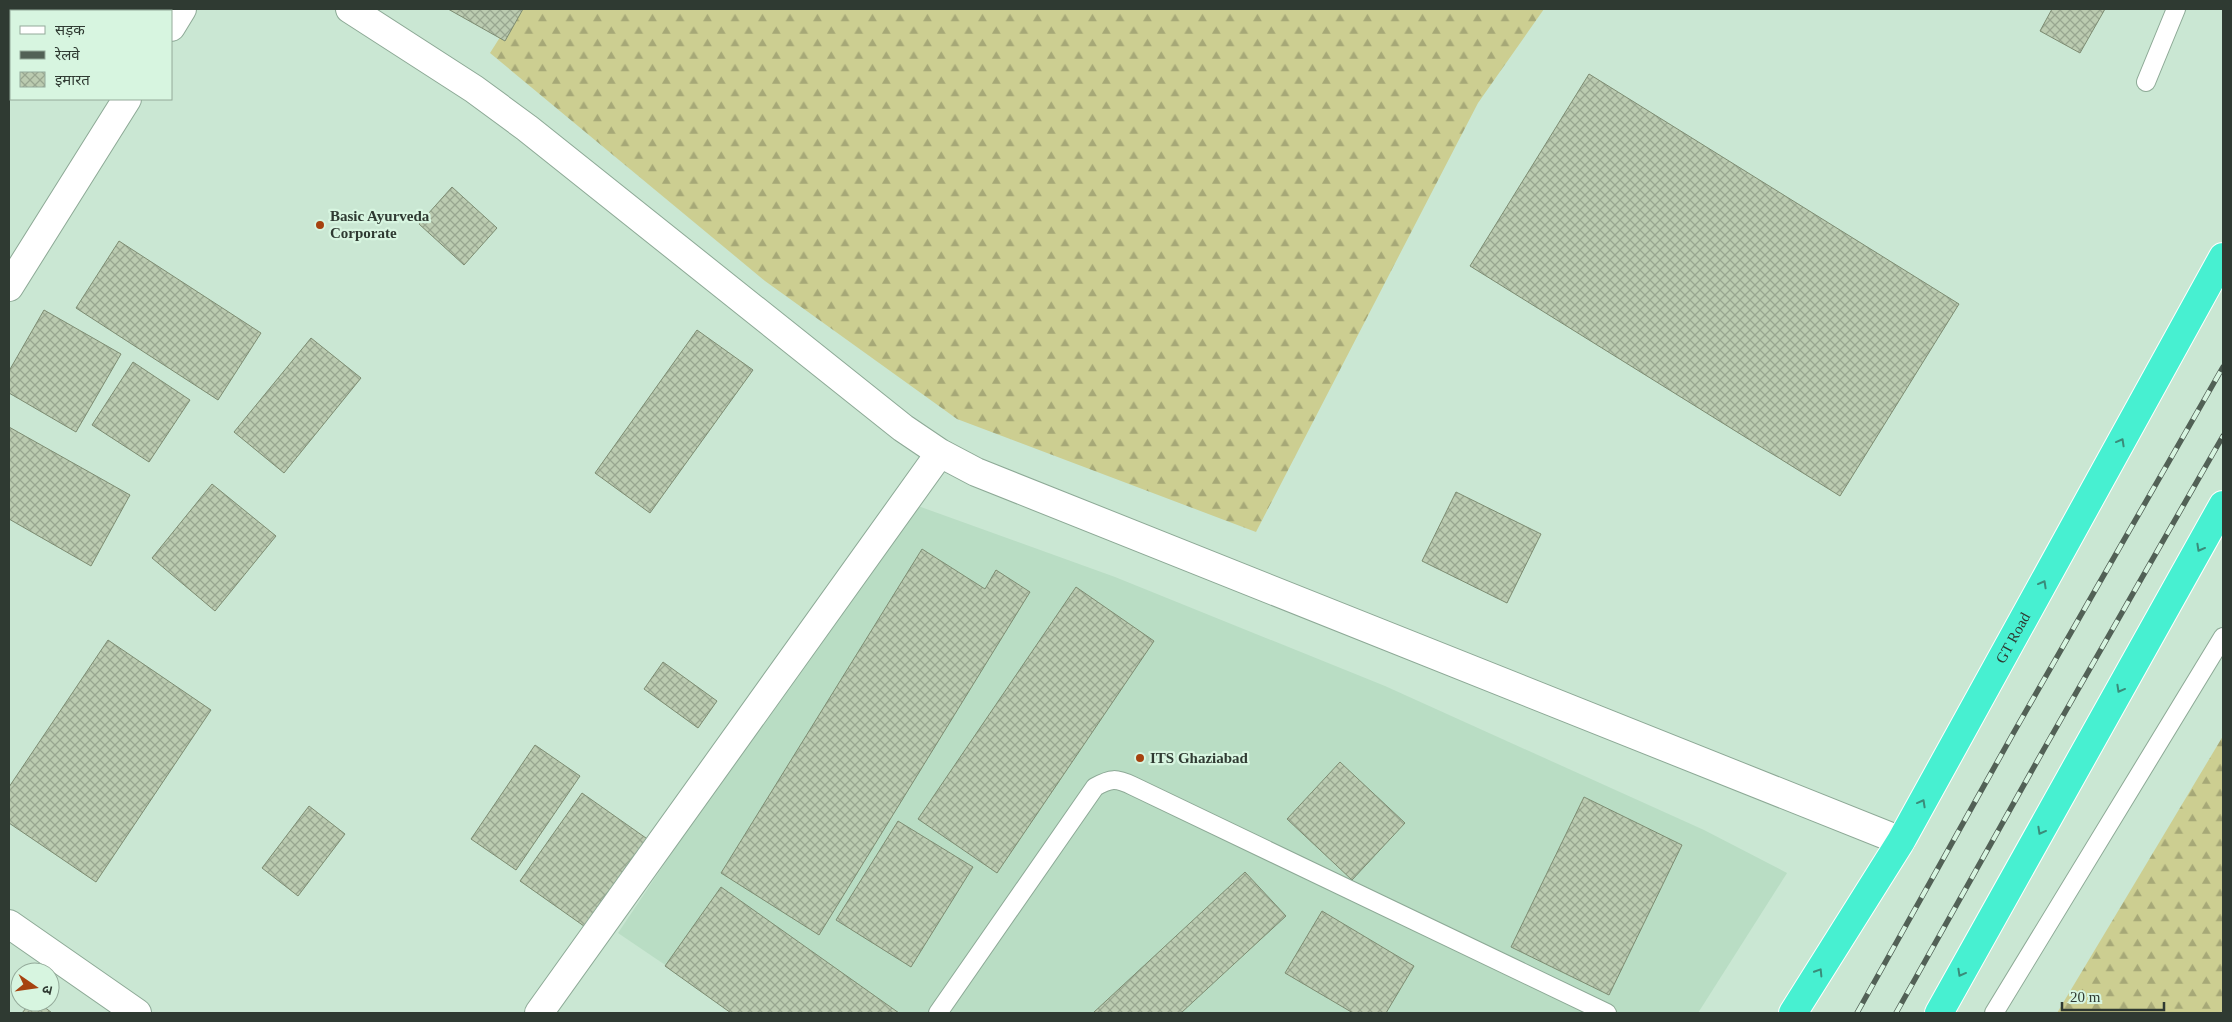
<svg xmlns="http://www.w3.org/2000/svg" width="2232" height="1022" font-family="'Times New Roman','Noto Sans Devanagari',serif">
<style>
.built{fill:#b9ddc4}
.forest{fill:url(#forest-firs)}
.building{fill:url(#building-cross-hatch);stroke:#7d8c72}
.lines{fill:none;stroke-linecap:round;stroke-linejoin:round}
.lane-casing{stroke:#8da996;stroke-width:20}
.street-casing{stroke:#8da996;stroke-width:30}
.highway-casing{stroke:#fff;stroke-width:30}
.lane{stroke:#fff;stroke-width:18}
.street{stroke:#fff;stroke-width:28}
.highway{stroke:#47f0d1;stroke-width:28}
.rail-casing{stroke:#526156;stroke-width:5.5}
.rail{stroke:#d7f5e0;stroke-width:4;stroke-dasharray:11;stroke-linecap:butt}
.oneway{stroke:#3a8c7a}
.poi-dot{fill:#a6420f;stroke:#d7f5e0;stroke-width:2}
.labels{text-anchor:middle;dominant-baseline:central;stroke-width:4.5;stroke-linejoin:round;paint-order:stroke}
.poi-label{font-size:15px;font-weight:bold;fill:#2f3a32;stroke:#d7f5e0;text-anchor:start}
.street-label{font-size:15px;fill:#2f3a32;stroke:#d7f5e0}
</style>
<defs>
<pattern id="forest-firs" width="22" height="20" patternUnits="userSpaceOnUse" patternTransform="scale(1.25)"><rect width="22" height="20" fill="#ccce91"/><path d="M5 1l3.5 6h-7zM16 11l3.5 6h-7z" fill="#a6a877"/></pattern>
<pattern id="building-cross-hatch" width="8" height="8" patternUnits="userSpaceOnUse" patternTransform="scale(1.25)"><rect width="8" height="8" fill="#bbcbb0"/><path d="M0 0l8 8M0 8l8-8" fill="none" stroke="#98a690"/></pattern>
</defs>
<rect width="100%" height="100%" fill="#cae7d3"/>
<!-- built -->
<path class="built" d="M907,502L1115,577L1385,686L1704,830L1787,873L1698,1013H736L618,933Z"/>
<!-- forest -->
<path class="forest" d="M518,9H1544L1478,103L1256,532L957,419L765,281L490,53Z
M2223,736V1013H2057Z"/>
<!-- building -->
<path class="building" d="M9,9H133L131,11H11V20L9,18Z
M448,9H523L505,41Z
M2052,9H2105L2080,53L2040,31Z
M1589,74L1959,304L1840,496L1470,266Z
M452,187L497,228L464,265L419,224Z
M119,241L261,333L218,400L76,308Z
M44,310L121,354L76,432L9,393V371Z
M697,330L753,370L650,513L595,473Z
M311,338L361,378L284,473L234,432Z
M133,362L190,400L149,462L92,425Z
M9,427L130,495L91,566L9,519Z
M212,484L276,536L215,611L152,558Z
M1456,492L1541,534L1507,603L1422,561Z
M922,549L985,589L996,570L1030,592L819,935L721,873Z
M1076,587L1154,641L997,873L918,819Z
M108,640L211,710L96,882L9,823V787Z
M663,662L717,701L698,728L644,689Z
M535,745L580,776L516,870L471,839Z
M1340,762L1405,823L1352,880L1287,819Z
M582,793L653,843L591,931L520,881Z
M1584,797L1682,845L1609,995L1511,947Z
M309,806L345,834L298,896L262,868Z
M898,821L973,867L911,967L836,920Z
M1245,872L1286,916L1181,1013H1093Z
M721,887L899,1013H731L665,966Z
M1322,911L1414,966L1386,1013H1353L1285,973Z
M31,1002H38L52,1013H22Z"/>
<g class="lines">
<defs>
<path id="lane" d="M2146,82L2176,9
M938,1013L1095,787C1111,778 1116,778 1133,786L1607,1013
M1994,1013L2223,637"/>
<path id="street" d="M350,9L474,89L527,128L903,428L940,453L976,472L1901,841
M171,27L182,9
M9,287L127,99
M9,924L137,1013
M539,1013L940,453"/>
<g id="highway">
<path id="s1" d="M1793,1013L1901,841L2223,257"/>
<path d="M1939,1013L2223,505"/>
</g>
</defs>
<!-- lane casing -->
<use href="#lane" class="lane-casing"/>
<!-- street casing -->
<use href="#street" class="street-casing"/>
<!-- highway casing -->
<use href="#highway" class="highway-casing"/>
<!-- lane -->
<use href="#lane" class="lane"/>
<!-- street -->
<use href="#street" class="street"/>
<!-- highway -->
<use href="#highway" class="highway"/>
<defs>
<path id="rail" d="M1857,1013L2014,732L2223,367
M1896,1013L2044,749L2223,436"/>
</defs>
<!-- rail casing -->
<use href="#rail" class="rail-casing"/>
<!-- rail -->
<use href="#rail" class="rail"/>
</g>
<!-- one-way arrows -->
<defs><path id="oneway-chevron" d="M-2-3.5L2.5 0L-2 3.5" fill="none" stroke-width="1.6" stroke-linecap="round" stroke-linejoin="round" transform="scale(1.25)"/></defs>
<g class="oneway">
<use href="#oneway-chevron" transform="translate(2121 442) rotate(-61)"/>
<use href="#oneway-chevron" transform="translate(2200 548) rotate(119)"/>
<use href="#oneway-chevron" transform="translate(2043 584) rotate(-61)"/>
<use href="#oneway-chevron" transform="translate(2120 689) rotate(119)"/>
<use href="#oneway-chevron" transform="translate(1922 803) rotate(-61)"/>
<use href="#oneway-chevron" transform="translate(2041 831) rotate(119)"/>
<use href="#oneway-chevron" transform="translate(1819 972) rotate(-58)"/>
<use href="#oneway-chevron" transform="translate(1961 973) rotate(119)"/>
</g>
<!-- markers -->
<g class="poi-dot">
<circle cx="320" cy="225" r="5"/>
<circle cx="1140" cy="758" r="5"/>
</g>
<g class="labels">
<!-- poi labels -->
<g class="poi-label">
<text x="330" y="216">Basic Ayurveda<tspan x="330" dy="17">Corporate</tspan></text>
<text x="1150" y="758">ITS Ghaziabad</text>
</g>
<!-- street labels -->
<g class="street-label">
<text stroke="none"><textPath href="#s1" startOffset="435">GT Road</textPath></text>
</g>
</g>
<!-- border -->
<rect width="2232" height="1022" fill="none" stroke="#2f3a32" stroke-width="20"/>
<!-- legend -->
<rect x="10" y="10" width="162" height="90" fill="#d7f5e0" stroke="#94aa9a"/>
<rect x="20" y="26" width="25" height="8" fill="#ffffff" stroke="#94aa9a"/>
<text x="55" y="35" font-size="15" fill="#2f3a32">सड़क</text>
<rect x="20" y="51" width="25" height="8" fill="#526156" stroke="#94aa9a"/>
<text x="55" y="60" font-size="15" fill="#2f3a32">रेलवे</text>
<rect x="20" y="72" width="25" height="15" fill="url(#building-cross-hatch)" stroke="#94aa9a"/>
<text x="55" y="85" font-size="15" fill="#2f3a32">इमारत</text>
<!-- north arrow -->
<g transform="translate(35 987) rotate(103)"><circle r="24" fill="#d7f5e0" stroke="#94aa9a"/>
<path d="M0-4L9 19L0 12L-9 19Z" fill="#a6420f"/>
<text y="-8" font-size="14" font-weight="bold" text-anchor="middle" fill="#2f3a32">उ</text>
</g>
<!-- scale -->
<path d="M2062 1002v8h102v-8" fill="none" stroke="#2f3a32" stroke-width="2.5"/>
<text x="2070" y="1002" font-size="15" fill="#2f3a32" stroke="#d7f5e0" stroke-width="4" paint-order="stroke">20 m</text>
</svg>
